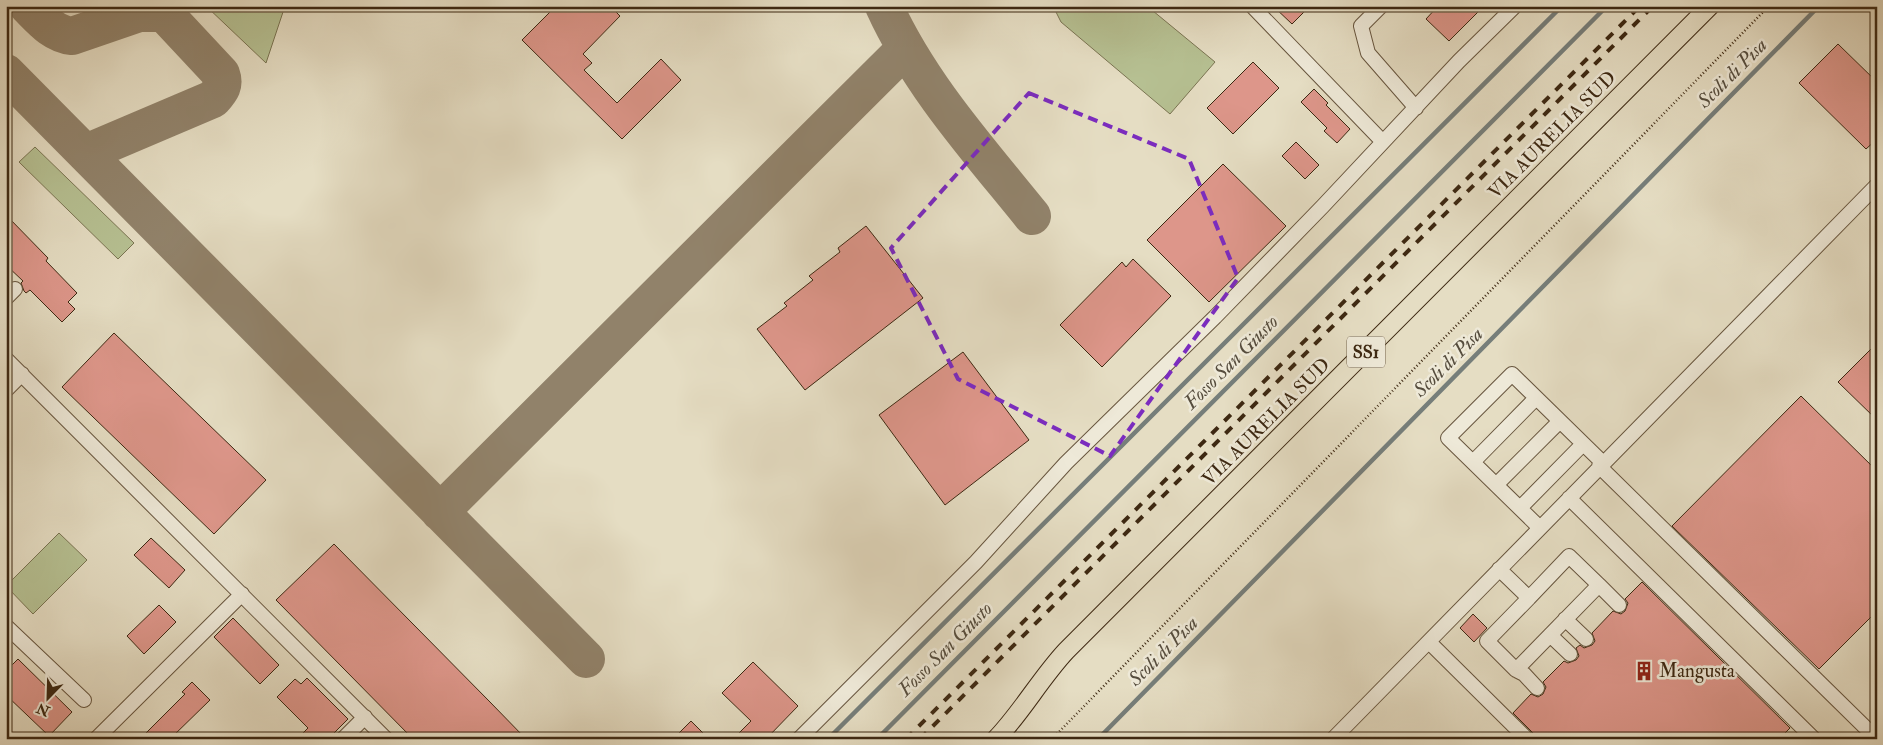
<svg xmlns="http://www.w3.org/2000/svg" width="1883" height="745" font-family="'IM FELL Double Pica',serif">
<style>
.green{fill:#b6c092;stroke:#7a7452}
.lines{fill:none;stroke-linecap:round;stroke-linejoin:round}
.stream{stroke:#767e7a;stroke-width:4.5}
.taxiway{stroke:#91826a;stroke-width:38}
.building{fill:#dd968a;stroke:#3d2812}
.minor-casing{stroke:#67553e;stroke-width:16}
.major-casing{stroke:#3d2812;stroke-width:20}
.path{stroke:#3d2812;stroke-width:2.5;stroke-dasharray:1 2.5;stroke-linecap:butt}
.minor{stroke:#eee9d8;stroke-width:14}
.major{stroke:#e5ddc3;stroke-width:18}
.rail{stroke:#3d2812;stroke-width:4;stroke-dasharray:9 9;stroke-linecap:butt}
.marked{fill:none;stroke:#7b2cbf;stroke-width:4;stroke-dasharray:10 6;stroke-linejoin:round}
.labels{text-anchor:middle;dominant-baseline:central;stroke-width:5;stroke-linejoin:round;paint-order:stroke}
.shield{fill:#eee9d8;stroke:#72624d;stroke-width:1}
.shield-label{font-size:18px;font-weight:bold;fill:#3d2812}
.street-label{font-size:19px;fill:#3d2812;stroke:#eee9d8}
.poi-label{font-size:19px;fill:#3d2812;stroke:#eee9d8;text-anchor:start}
.water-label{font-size:20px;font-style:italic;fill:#554c3d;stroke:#eee9d8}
</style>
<rect width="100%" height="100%" fill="#e5ddc3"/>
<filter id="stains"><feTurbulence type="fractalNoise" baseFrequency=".004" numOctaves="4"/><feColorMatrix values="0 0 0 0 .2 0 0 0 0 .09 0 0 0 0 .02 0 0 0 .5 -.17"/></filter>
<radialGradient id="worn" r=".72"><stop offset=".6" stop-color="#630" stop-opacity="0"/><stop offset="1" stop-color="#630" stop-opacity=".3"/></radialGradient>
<!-- green -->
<path class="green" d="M206,6H285L266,63Z
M1053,6H1147L1215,62L1170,114L1061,22Z
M35,147L134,243L118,259L19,162Z
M59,533L87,560L33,614L6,586Z"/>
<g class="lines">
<!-- stream -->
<path class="stream" d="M828,739L1562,6
M877,739L1607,6
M1098,739L1819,6"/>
<!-- taxiway -->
<path class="taxiway" d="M28,6C41,19 53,34 72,36L139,13H164L221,74C225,85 221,90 213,99L86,153
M884,6C920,85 978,149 1032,216
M6,73L586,659
M440,512L905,49"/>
</g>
<!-- building -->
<path class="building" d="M556,6H610L620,16L583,54L592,63L584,70L617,103L661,59L681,80L622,139L522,40Z
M1273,6H1310L1292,24Z
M1438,6H1484L1449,41L1426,19Z
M1838,44L1877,82V139L1866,149L1799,83Z
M1253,62L1279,88L1233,134L1207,108Z
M1314,89L1328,103L1326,105L1350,129L1337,143L1324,131L1327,128L1301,102Z
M1296,142L1319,165L1305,179L1282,156Z
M1223,164L1286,226L1209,302L1147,240Z
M6,215L48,258L46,261L77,293L68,302L75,309L62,322L30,290L26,293L24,291L21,283L23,281L6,265Z
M866,226L923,298L805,390L757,329L787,306L784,303L813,280L809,276L840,252L838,248Z
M1133,259L1171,296L1102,367L1060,325L1122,262L1126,267Z
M114,333L266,480L214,534L62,387Z
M1877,343V420L1838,382Z
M963,352L1029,440L945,505L879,415Z
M1801,396L1877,471V611L1819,669L1672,526Z
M151,538L185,570L169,588L134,555Z
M334,544L490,702L526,739H413L276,600Z
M1642,582L1790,728L1779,739H1539L1513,713L1531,694L1538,697L1543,694L1546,687L1543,682L1564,661L1568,663L1576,660L1579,656L1576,648L1580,645L1584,648L1592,645L1595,641L1592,633L1613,611L1621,614L1625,611L1628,603L1625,599Z
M159,605L176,622L144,654L127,636Z
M1473,614L1487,628L1474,642L1460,628Z
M233,618L279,665L260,684L214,637Z
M18,659L72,712L49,736L6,695V671Z
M753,662L798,706L766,739H733L751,721L722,693Z
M307,678L348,719L328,739L322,734L317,739H297L308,728L277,697L295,679L301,684Z
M192,682L210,700L170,739H140L185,694L182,692Z
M691,721L709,739H673Z"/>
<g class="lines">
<defs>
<path id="minor" d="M1252,6L1383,142
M1381,6L1361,26L1368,53L1416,108
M6,298L15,289
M6,359L386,739
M6,390L22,374
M1473,462L1536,398
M1599,466L1877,739
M1496,485L1560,421
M1569,498L1814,739
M1520,508L1583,444
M1540,528L1448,438L1512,374L1603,463
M1499,569L1529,598L1487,641L1516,670L1599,585L1569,556L1529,598
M1599,585L1619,605
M1565,619L1586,639
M6,626L84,700
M1550,635L1570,654
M1429,642L1527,739
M1516,670L1524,674L1537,688
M96,739L242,594
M343,739L365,717
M799,739L976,562L1066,463L1215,317L1323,206L1459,61L1515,6
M1333,739L1877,185"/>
<path id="major" d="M996,739C1022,712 1040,679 1066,651L1710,6"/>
</defs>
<!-- minor casing -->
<use href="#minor" class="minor-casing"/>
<!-- major casing -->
<use href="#major" class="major-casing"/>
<!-- path -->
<path class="path" d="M1052,739L1769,6"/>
<!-- minor -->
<use href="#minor" class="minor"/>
<!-- major -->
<use href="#major" class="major"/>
<!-- rail -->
<path class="rail" d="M906,739L1640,6
M920,739L1653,6"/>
</g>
<!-- marked area -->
<path class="marked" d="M1029,93L1189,159L1238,278L1110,456L958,379L891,248Z"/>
<!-- icons -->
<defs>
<symbol id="building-bare" viewBox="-9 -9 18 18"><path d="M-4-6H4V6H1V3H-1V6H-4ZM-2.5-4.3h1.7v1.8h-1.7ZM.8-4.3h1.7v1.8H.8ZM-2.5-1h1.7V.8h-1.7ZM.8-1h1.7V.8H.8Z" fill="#8f2418" stroke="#eee9d8" stroke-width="2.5" paint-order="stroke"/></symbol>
</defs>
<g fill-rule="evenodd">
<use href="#building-bare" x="1630" y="657" width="28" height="28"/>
</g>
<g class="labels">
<!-- shield labels -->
<rect class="shield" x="1347" y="336.5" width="38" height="31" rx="4"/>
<g class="shield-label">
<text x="1366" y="352">SS1</text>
</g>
<!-- street labels -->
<g class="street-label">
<text transform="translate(1552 135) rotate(-45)">VIA AURELIA SUD</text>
<text transform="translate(1266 422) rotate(-45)">VIA AURELIA SUD</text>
</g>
<!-- poi labels -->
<g class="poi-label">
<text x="1659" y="671">Mangusta</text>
</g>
<!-- water labels -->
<g class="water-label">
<text transform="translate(1732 73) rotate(-45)">Scoli di Pisa</text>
<text transform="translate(1231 362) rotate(-45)">Fosso San Giusto</text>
<text transform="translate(1448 362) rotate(-45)">Scoli di Pisa</text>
<text transform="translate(945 649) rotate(-45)">Fosso San Giusto</text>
<text transform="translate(1163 651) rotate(-45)">Scoli di Pisa</text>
</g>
</g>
<!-- margin -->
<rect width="1883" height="745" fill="none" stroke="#e5ddc3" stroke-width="25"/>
<rect x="8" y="8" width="1868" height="730" fill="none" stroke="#3d2812" stroke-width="2.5"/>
<rect x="12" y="12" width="1858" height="720" fill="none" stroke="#3d2812"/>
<!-- north arrow -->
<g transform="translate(48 698) rotate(203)" stroke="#eee9d8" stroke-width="4" paint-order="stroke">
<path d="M0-4L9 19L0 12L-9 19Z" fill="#3d2812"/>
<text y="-8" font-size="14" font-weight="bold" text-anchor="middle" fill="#3d2812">N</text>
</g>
<rect width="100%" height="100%" filter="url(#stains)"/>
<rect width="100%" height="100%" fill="url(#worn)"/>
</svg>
